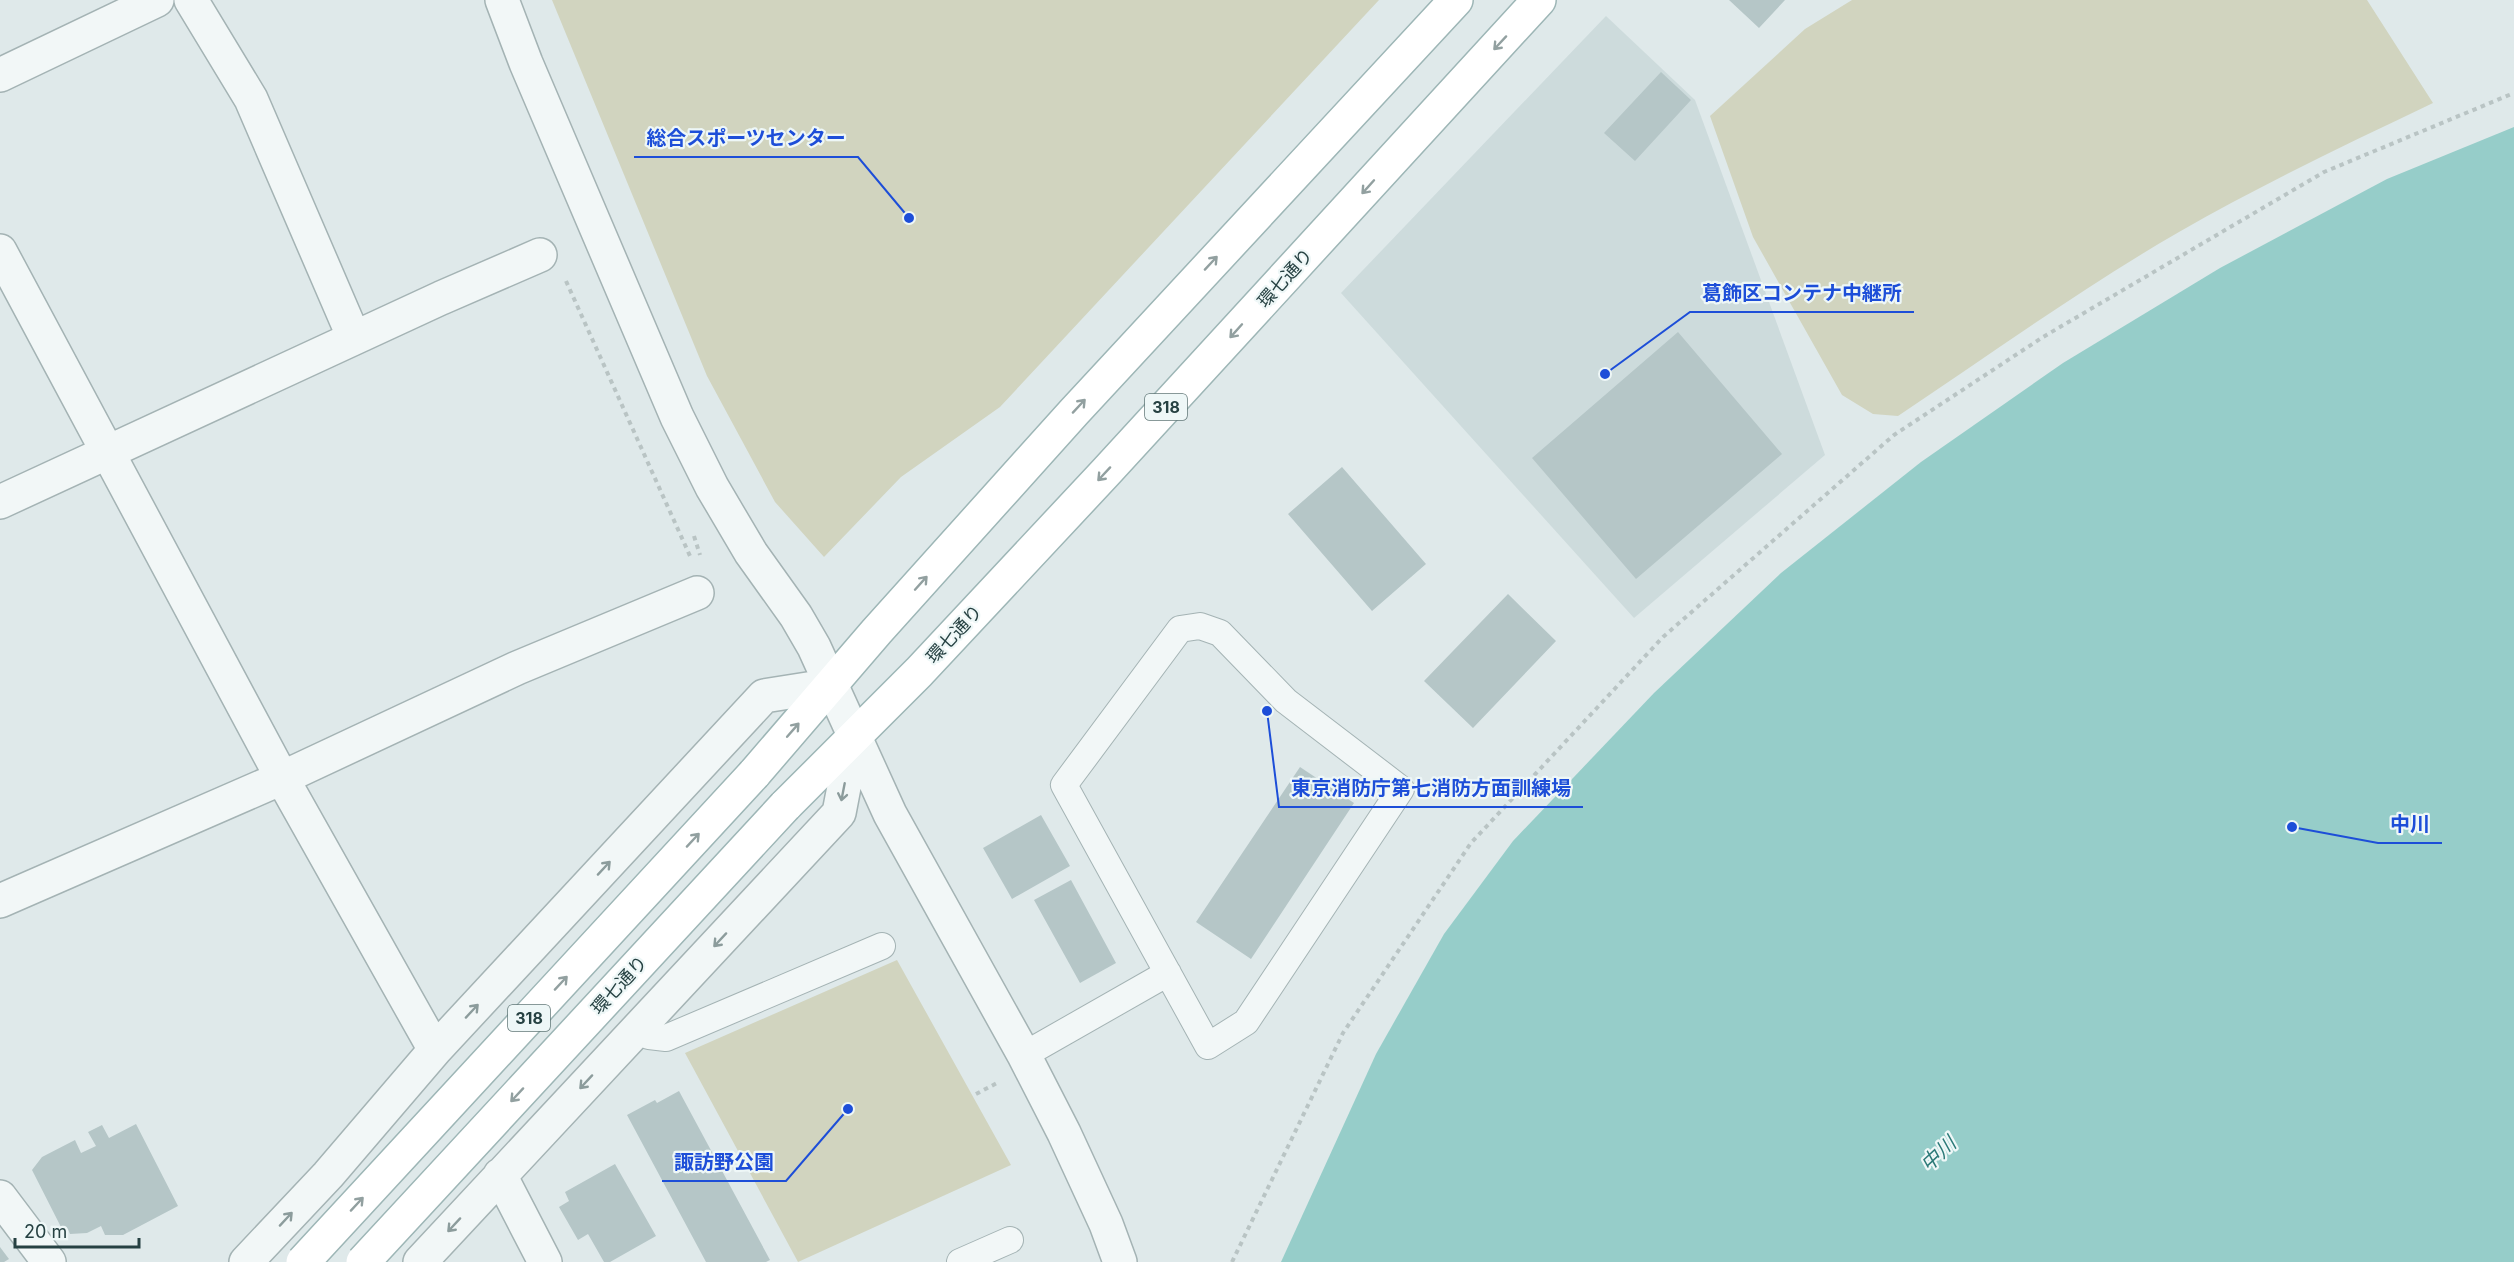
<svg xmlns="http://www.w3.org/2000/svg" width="2514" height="1262" font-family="Inter,'Noto Sans JP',sans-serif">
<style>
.built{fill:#cddbdc}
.green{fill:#d1d4bf}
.water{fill:#96cdc9}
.building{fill:#b5c6c7}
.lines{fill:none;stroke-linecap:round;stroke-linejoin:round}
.service-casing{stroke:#a4b3b4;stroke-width:28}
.minor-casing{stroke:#a4b3b4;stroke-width:36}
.tertiary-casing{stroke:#a4b3b4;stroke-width:36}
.primary-casing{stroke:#9db6b6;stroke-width:36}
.path{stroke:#b9c4c4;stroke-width:4;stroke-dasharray:4.5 4.5;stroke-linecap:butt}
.service{stroke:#f2f7f7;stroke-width:26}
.minor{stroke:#f2f7f7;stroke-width:33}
.tertiary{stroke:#f2f7f7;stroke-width:33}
.primary{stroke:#fff;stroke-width:33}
.primary-bridge-casing{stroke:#9db6b6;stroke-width:36;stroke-linecap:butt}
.primary-bridge{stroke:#fff;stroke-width:33}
.oneway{stroke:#92a0a0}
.oneway2{stroke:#8c9c9c}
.labels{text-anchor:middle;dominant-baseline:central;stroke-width:4.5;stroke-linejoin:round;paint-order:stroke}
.shield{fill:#eef7f7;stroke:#627878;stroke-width:1.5}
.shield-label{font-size:16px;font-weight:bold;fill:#264142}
.street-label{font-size:18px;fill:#264142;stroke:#eef7f7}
.water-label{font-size:20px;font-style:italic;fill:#2c7a78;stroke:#eef7f7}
.leader{fill:none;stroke:#1d4ed8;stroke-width:2}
.callout-dot{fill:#1d4ed8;stroke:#eef7f7;stroke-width:2}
.callout-label{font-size:20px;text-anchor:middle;font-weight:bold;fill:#1d4ed8;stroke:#eef7f7;stroke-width:4.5;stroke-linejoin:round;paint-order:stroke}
</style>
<rect width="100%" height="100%" fill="#dfe9ea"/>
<!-- built -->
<path class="built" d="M1606,16L1695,100L1825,455L1634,618L1341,293Z"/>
<!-- green -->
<path class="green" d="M552,0H1379L1000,407L901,477L824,557L775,502L707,376Z
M1852,0H2367L2433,103C2347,144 2261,185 2179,232C2082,288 1991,354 1898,416L1873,414L1842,395L1753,237L1710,116L1805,29Z
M897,960L1011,1165L798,1262L685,1053Z"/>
<!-- water -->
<path class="water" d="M2514,127V1262H1281L1376,1054L1444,934L1513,841L1654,693L1781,573L1921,462L2063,363L2220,268L2387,179Z"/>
<!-- building -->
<path class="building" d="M1729,0H1785L1759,28Z
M1661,72L1691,100L1635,161L1604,133Z
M1678,332L1782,454L1636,579L1532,458Z
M1342,467L1426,564L1372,611L1288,514Z
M1508,594L1556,641L1473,728L1424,681Z
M1300,767L1354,803L1251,959L1196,922Z
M1041,815L1070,866L1012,899L983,848Z
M1071,880L1116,963L1080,983L1034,900Z
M679,1091L770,1260L766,1262H706L627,1115L655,1100L657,1103Z
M136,1124L178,1206L123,1235H105L101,1226L87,1233L70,1234L68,1229L63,1231L32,1170L42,1157L75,1140L81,1153L96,1146L88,1132L102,1125L109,1138Z
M615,1164L656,1236L610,1262H604L588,1234L578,1240L559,1207L569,1201L565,1192Z
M0,1247L9,1259L4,1262H0Z"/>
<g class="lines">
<defs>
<path id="service" d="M1200,626L1220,633L1286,701L1401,789L1246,1022L1208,1046L1064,785L1180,629Z
M639,1026L649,1036L666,1038L882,946
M1024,1055L1168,973
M960,1262L1010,1240"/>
<path id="minor" d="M191,0L251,99L354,338
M0,75L157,0
M0,251L282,778L435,1050
M0,502L441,298L540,255
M854,735L890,814L1024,1055L1064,1133L1106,1224L1120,1262
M0,901L282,778L517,668L697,593
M500,1175L545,1262
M0,1197L49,1262
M246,1262L328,1175L435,1050L764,696L833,685
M420,1262L839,813L854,735"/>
<path id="tertiary" d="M502,0L526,63L677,417L712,487L751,553L796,616L814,647L854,735"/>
<path id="primary" d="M754,774L877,631L1074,412L1456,0
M785,806L919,672L1106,472L1539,0"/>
</defs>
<!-- service casing -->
<use href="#service" class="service-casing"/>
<!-- minor casing -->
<use href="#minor" class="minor-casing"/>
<!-- tertiary casing -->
<use href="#tertiary" class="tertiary-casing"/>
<!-- primary casing -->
<use href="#primary" class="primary-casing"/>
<!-- path -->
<path class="path" d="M566,281L690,556
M694,536L700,555
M976,1094L997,1083
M1232,1262L1343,1033L1471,843L1663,637L1894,435L2043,337L2324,172L2514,93"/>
<!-- service -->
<use href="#service" class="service"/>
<!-- minor -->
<use href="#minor" class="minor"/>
<!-- tertiary -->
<use href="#tertiary" class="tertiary"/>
<!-- primary -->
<use href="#primary" class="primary"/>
<defs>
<path id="primary-bridge" d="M303,1262L754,774
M363,1262L785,806"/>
</defs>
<!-- primary-bridge casing -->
<use href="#primary-bridge" class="primary-bridge-casing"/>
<!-- primary-bridge -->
<use href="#primary-bridge" class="primary-bridge"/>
</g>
<!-- one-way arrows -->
<defs><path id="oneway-shaft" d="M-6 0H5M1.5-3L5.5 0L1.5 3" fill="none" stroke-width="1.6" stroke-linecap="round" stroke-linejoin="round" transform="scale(1.5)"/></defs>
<g class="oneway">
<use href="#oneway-shaft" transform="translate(1500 43) rotate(133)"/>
<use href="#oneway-shaft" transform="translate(1368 187) rotate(132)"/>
<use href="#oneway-shaft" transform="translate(1211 263) rotate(-47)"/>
<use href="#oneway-shaft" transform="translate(1236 331) rotate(132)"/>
<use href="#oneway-shaft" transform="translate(1079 406) rotate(-47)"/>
<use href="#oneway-shaft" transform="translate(1104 474) rotate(133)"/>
<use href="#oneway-shaft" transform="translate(921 583) rotate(-48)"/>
<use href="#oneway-shaft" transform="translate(793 730) rotate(-49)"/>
<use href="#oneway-shaft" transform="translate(693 840) rotate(-47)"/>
<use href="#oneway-shaft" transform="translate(561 983) rotate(-47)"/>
<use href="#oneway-shaft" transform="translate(517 1095) rotate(133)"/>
<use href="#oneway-shaft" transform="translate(357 1204) rotate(-47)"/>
</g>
<g class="oneway2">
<use href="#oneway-shaft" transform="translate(843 792) rotate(101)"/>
<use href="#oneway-shaft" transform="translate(604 868) rotate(-47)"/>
<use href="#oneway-shaft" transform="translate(720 940) rotate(133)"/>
<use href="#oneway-shaft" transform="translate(472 1011) rotate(-47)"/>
<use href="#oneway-shaft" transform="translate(586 1082) rotate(133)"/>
<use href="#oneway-shaft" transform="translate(286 1219) rotate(-47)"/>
<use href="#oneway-shaft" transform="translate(454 1225) rotate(133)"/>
</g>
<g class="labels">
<!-- shield labels -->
<g class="shield">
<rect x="1145" y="394" width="42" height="26" rx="4.5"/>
<rect x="508" y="1005" width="42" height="26" rx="4.5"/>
</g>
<g class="shield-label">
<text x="1166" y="407">318</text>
<text x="529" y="1018">318</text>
</g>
<!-- street labels -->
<g class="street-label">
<text transform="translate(1285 278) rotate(-48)">環七通り</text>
<text transform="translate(954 634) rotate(-47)">環七通り</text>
<text transform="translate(619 985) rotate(-47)">環七通り</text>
</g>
<!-- water labels -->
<g class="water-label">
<text transform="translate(1938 1154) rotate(-43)">中川</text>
</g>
</g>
<!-- callouts -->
<path class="leader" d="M909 218L858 157H634M1605 374L1690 312H1914M1267 711L1279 807H1583M2292 827L2378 843H2442M848 1109L786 1181H662"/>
<g class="callout-dot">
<circle cx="909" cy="218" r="6"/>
<circle cx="1605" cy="374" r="6"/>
<circle cx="1267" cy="711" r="6"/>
<circle cx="2292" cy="827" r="6"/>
<circle cx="848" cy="1109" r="6"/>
</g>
<g class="callout-label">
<text x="746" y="145">総合スポーツセンター</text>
<text x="1802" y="300">葛飾区コンテナ中継所</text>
<text x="1431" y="795">東京消防庁第七消防方面訓練場</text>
<text x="2410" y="831">中川</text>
<text x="724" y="1169">諏訪野公園</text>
</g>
<!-- scale -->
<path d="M15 1238v9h124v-9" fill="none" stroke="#264142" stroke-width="3"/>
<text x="24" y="1238" font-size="18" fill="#264142" stroke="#eef7f7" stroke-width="4.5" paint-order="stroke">20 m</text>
</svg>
